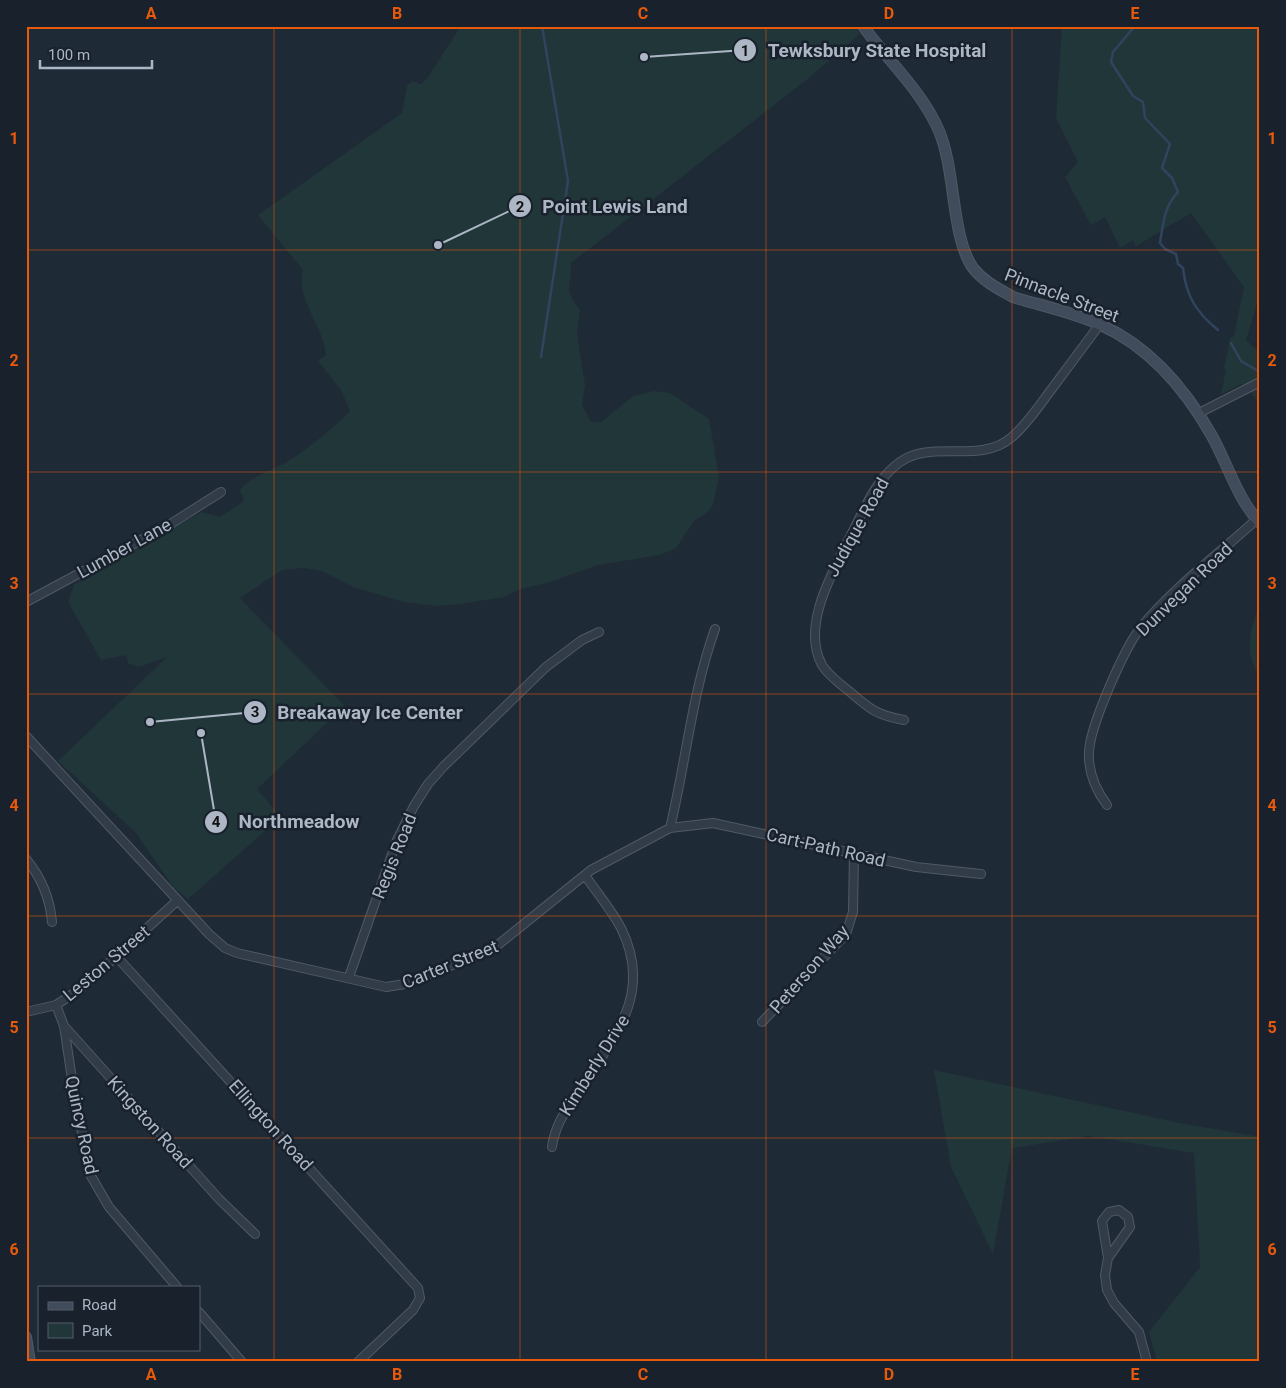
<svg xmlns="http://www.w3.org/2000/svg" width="1286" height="1388" font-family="Roboto,sans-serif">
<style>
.green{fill:#213638}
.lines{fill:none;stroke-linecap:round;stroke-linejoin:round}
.stream{stroke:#30445e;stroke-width:2.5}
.street-casing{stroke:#505966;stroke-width:10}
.secondary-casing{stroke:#505966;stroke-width:12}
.street{stroke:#323c48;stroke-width:8}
.secondary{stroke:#404b5b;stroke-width:10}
.grid{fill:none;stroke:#e8590c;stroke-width:1;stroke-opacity:0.55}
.labels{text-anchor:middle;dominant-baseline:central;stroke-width:5;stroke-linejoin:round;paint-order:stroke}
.street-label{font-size:18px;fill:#acb6c5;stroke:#18212c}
.leader{fill:none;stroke:#acb6c5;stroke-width:2}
.callout-dot{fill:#acb6c5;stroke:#18212c;stroke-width:2}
.mark-label{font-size:15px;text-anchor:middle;font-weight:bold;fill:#111}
.callout-label{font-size:19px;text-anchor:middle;font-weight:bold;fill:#acb6c5;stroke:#18212c;stroke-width:5;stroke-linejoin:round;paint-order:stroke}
.neatline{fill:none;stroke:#e8590c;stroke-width:2}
.grid-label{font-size:16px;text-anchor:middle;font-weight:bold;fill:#e8590c}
</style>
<rect width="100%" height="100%" fill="#1f2a37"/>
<!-- green -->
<path class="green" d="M461,26H855L860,34L805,81L571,263C572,287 562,288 580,310L577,334L585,385L582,405L591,422H601L633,396L654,391L670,393L709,419L719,477L713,505L707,513L694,521L676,548L660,555L598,565L547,583L520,589L505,597L460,604L436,606L404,602L353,587L322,571L304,568L282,570L240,598L345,706L257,789L281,817L188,899L174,888L136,833L58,761L167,657L139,667L129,664L126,655L101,660L68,602L74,585L187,520L202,512L220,517L244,501L240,490C252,476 268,472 283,464C308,450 329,431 350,411L341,390L318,361L326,355C324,328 294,295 303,270L258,215L402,113L407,86L412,81L421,84L428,77Z
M1062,26H1260V294L1246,340L1260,353V402L1242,384L1221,394L1226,370L1224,368L1230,338L1234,336L1244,287L1191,213L1136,246L1133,240L1120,248L1105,217L1091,225L1065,177L1078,162L1056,118Z
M1260,605V675C1243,655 1250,627 1260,605Z
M934,1070L1180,1123L1260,1137V1362H1157L1149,1332L1200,1267L1194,1153L1089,1136L1012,1148L993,1254L951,1167Z"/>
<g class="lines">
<!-- stream -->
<path class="stream" d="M1135,26L1113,52L1111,62L1133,96L1143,102L1145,118L1170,144L1162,168L1172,178L1178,192C1164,206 1163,225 1160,243L1165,249L1176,254L1178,264L1183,268C1186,296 1196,312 1218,330
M1231,343L1241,361L1258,371
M541,357L568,181L542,26"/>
<defs>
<path id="street" d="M1199,413L1260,382
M26,602L169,525L221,492
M904,720C876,715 870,709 849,691C840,684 828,675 822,665C800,625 835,568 852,533C865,508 876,479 900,462C932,439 980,465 1012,437C1026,425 1037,409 1048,394C1065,371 1083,347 1100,324
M26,736L209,934L225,948L237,953L386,987L405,984L494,948L591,870L670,828C686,762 692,693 715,629
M1107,805C1095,789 1088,772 1089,752C1090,726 1125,646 1142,626C1172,589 1221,552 1257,519
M670,828L713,823L916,867L981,874
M26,859C41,877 50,899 52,922
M116,956L418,1288L420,1298L413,1310L358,1362
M349,977L397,840L414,806L428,784L444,766L546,667L582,640L599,632
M56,1005L64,1026L219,1199L255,1234
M26,1012L56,1005L79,990L178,900
M762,1022L846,934L853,912L854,853
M64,1026L75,1099L91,1176L109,1207L177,1287
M552,1147C555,1123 569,1106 582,1087C616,1035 653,992 621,928C611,909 596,892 585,875
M1108,1258L1130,1227L1128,1217L1119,1210L1109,1212L1102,1221L1108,1258L1105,1275L1107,1290L1114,1303L1139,1332L1147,1362
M199,1312L242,1362"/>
<path id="secondary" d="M863,26C888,61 922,91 939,131C956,171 951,237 973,268C984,282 999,289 1013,297C1042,306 1073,312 1101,325C1150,347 1186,390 1212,436C1228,465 1237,498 1260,523
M26,1337L30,1362"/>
</defs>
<!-- street casing -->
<use href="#street" class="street-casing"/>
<!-- secondary casing -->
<use href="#secondary" class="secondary-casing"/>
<!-- street -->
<use href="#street" class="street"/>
<!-- secondary -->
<use href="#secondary" class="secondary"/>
</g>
<!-- grid -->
<path class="grid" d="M274,26V1362M520,26V1362M766,26V1362M1012,26V1362M26,250H1260M26,472H1260M26,694H1260M26,916H1260M26,1138H1260"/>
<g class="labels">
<!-- street labels -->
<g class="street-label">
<text transform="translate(1062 295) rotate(21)">Pinnacle Street</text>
<text transform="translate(857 527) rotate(-61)">Judique Road</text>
<text transform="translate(124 548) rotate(-29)">Lumber Lane</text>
<text transform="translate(1184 589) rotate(-44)">Dunvegan Road</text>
<text transform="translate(826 847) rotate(13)">Cart-Path Road</text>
<text transform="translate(394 856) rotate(-68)">Regis Road</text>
<text transform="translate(106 963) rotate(-40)">Leston Street</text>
<text transform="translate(450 964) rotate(-22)">Carter Street</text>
<text transform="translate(809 969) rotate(-49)">Peterson Way</text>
<text transform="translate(594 1065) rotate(-58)">Kimberly Drive</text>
<text transform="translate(150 1122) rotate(48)">Kingston Road</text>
<text transform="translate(82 1125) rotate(78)">Quincy Road</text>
<text transform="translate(271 1125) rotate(48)">Ellington Road</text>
</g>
</g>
<!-- callouts -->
<path class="leader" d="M644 57L745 50M438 245L520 206M150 722L255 712M201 733L216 822"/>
<g class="callout-dot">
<circle cx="644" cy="57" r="5"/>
<circle cx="438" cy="245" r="5"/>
<circle cx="150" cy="722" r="5"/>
<circle cx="201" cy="733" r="5"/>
<circle cx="745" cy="50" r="12"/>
<circle cx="520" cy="206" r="12"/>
<circle cx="255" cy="712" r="12"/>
<circle cx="216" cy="822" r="12"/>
</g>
<g class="mark-label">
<text x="745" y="56">1</text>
<text x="520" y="212">2</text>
<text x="255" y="717">3</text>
<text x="216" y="827">4</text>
</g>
<g class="callout-label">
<text x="877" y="57">Tewksbury State Hospital</text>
<text x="615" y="213">Point Lewis Land</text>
<text x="370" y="719">Breakaway Ice Center</text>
<text x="299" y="828">Northmeadow</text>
</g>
<!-- border -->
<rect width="1286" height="1388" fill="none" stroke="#18212c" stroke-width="55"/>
<!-- legend -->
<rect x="38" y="1286" width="162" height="65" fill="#18212c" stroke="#535d69"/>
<rect x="48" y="1302" width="25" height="8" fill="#404b5b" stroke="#535d69"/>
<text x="82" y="1310" font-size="15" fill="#acb6c5">Road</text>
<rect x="48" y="1323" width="25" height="15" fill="#213638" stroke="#535d69"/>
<text x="82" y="1336" font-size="15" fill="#acb6c5">Park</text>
<!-- scale -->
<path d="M40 60v8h112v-8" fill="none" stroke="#acb6c5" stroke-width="2.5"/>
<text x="48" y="60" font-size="15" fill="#acb6c5" stroke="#18212c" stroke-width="4" paint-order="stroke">100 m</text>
<rect x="28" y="28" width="1230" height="1332" class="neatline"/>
<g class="grid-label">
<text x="151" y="19">A</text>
<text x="397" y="19">B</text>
<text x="643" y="19">C</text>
<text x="889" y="19">D</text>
<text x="1135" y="19">E</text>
<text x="14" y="144">1</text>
<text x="1272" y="144">1</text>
<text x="14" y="366">2</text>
<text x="1272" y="366">2</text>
<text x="14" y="589">3</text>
<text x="1272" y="589">3</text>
<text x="14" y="811">4</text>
<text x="1272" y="811">4</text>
<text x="14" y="1033">5</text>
<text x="1272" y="1033">5</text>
<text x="14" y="1255">6</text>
<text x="1272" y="1255">6</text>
<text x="151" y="1380">A</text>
<text x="397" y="1380">B</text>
<text x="643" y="1380">C</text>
<text x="889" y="1380">D</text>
<text x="1135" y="1380">E</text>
</g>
</svg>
